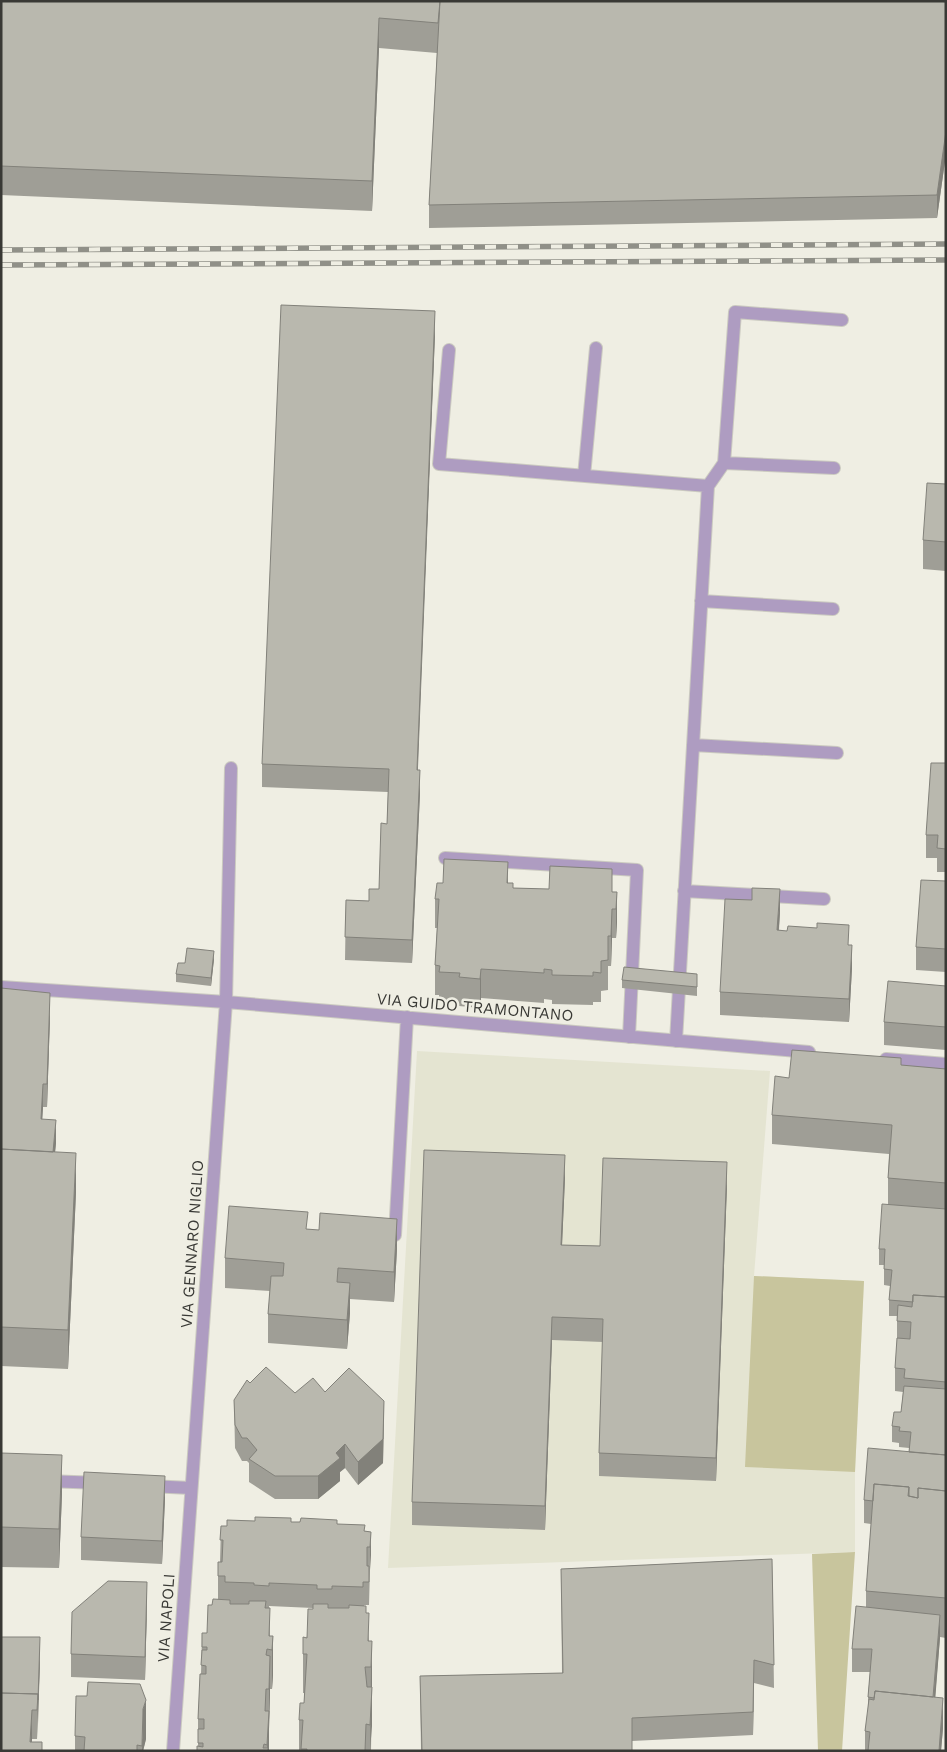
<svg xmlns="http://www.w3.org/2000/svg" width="947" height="1752" font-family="'Work Sans',sans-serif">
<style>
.built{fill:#e4e4d1}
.green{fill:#c8c59d}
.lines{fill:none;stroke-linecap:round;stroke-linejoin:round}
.minor-casing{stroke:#cbcac0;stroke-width:14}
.minor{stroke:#ae9cc1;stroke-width:12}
.rail-casing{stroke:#909088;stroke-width:5.5}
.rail{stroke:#efeee3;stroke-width:4;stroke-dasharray:11;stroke-linecap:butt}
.wall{fill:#9f9e96}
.shaded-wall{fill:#82817a}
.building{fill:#b9b8ae;stroke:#82817a}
.labels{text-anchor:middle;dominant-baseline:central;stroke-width:5;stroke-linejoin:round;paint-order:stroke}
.street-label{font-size:16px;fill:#393935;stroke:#efeee3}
</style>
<rect width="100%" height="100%" fill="#efeee3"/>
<!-- built -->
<path class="built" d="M417,1051L770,1071L754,1276L864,1281L855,1472V1552L388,1568Z"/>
<!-- green -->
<path class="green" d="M754,1276L864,1281L855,1472L745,1467Z
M855,1552L842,1751H818L812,1554Z"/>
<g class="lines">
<defs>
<path id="minor" d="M449,350L439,464L708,486L676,1041
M724,463L735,312L842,320
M584,476L596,348
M708,486L724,463L834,468
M701,601L833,609
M693,745L837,753
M445,858L637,870L629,1037
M684,891L824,899
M1,987L226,1002L809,1052
M886,1059L946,1064
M395,1235L407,1017
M46,1481L101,1483
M149,1486L191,1488
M173,1751L226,1002L231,768"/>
</defs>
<!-- minor casing -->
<use href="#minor" class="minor-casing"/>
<!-- minor -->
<use href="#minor" class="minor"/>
<defs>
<path id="rail" d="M1,250L946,244
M1,265L946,260"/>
</defs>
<!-- rail casing -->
<use href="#rail" class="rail-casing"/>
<!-- rail -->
<use href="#rail" class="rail"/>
</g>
<!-- wall -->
<path class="wall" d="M1,1L946,2V154L937,218L429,228V205L437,53L379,48L372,211L1,195Z
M435,334L417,770L420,793L412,963L345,960L346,900L369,901L379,889L387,824L388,792L262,787V764Z
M946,484V571L923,569V540Z
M946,763V872H937V858H926V835Z
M946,881V972L916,970V947Z
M508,883L513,888L617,892V922L616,938H612L611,966H608V990L601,991V1002H593V1005L552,1004V1000L544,999V1003L481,998L480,1008L459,1006V1002L439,1001V995H435V965L437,928H435V899Z
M780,912L779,930L849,945L852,968L849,1022L720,1015V992Z
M214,959L211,986L176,982V974L185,963Z
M622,980L697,982V996L622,988Z
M946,986V1050L884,1045V1022Z
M1,988L50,1016L47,1107H43L42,1119L56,1143L55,1152L76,1192L68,1369L1,1366Z
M901,1065L946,1069V1638L940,1637L935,1697L943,1728L941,1751H865V1731L868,1714V1697L870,1672H852V1649L866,1607V1591L871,1524L864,1523V1500L909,1452V1448L899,1447V1443L892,1442V1426L901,1412L903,1392L895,1391V1368L897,1343V1316H889V1300L890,1286L884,1285V1265H879V1249L888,1204V1178L889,1154L772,1144V1115L789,1078Z
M565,1178L562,1245L600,1246L727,1185L716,1481L599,1476V1453L603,1342L552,1340L545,1530L412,1525V1502Z
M308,1229L397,1249L394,1302L350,1299V1313L347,1349L268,1343V1314L270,1291L225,1288V1258Z
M250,1383L295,1393L325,1392L384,1424L383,1463L358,1485L345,1468L340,1472V1481L318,1499H275L249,1482V1463L247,1461H242L235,1448L234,1400Z
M1,1453L62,1494L59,1568L1,1567Z
M165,1499L162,1564L81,1560V1537Z
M291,1522L337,1524L365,1531L371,1532L369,1605H364L366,1613L369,1641L372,1680L371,1751H299V1720L304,1703V1693H303V1654L313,1608L269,1606L270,1636H273V1675L272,1689H270L269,1729V1728V1751H197L198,1746V1719L201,1674L202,1633H207L212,1605L218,1599V1562H220L221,1526H227Z
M772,1559L774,1688L754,1683L753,1735L632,1741V1751H421L420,1676L562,1673L561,1569Z
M147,1605L145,1680L71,1677V1654Z
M40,1660L37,1739H32V1742L1,1751Z
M75,1736L146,1739L143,1751H75Z"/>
<!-- shaded-wall -->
<path class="shaded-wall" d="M379,18V48L372,211V181Z
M946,131V154L937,218V195Z
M435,311V334L417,793V770Z
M420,770V793L412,963V940Z
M508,862V891L507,883Z
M780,889V912L777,953V930Z
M617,892V922L616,938V909Z
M612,909V938L611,966V936Z
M852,945V968L849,1022V999Z
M214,951V959L211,986V978Z
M481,969V998L480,1008V979Z
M50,993V1016L47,1107V1084Z
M43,1084V1107L41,1142V1119Z
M56,1120V1143L51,1191V1168Z
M76,1153V1192L68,1369V1330Z
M565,1155V1178L561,1268V1245Z
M727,1162V1185L716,1481V1458Z
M397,1219V1249L394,1302V1272Z
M350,1283V1313L347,1349V1320Z
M552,1317V1340L545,1530V1506Z
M384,1401L383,1463L358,1485V1462Z
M345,1444V1468L340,1472V1481L318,1499V1476L336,1453Z
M62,1455V1494L59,1568V1529Z
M165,1476V1499L162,1564V1541Z
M371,1532V1555L370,1570V1547Z
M147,1582V1605L145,1680V1657Z
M940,1615V1638L933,1727V1703Z
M273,1636V1675L272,1689V1650Z
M40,1637V1660L38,1724V1700Z
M372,1641V1726L370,1751L371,1667Z
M270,1656V1695L269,1729V1689Z
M754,1660V1683L753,1735V1712Z
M38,1694L37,1739V1710Z
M943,1698V1728L941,1751H939Z
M146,1700V1739L143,1751H142L143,1709Z
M32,1710V1739L31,1751H30Z
M269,1711V1751H267V1745Z"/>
<!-- building -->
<path class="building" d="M1,1H440L438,23L379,18L372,181L1,166Z
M440,1H939L946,2V131L937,195L429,205Z
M281,305L435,311L417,770H420L412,940L345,937L346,900L369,901V889H379L381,823L387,824L389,769L262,764Z
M927,483L946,484V542L923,540Z
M931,763H946V849L937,848L938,835H926Z
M444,859L508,862L507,883H513V888L549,889L550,866L612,869V892H617L616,909H612L611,936H608V960L601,961V973L593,972V976L552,975V970L544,969V973L481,969L480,979L459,977L460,973L439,972L440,966L435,965L439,899H435L437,883H443Z
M921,880L946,881V949L916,947Z
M752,888L780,889L777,930L787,931L788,926L817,928V923L849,925L848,945H852L849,999L720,992L725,899L752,900Z
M187,948L214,951L211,978L176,974L178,963H185Z
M624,967L697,974V987L622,980Z
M888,981L946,986V1027L884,1022Z
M1,988L50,993L47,1084H43L41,1119L56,1120L53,1152L1,1149Z
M792,1050L901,1058V1065L946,1069V1183L888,1178L892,1125L772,1115L775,1076L789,1078Z
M1,1149L76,1153L68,1330L1,1327Z
M424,1150L565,1155L561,1245L600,1246L603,1158L727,1162L716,1458L599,1453L603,1319L552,1317L545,1506L412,1502Z
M882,1204L946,1209V1297L913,1295V1302L889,1300L892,1270L884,1269L885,1249H879Z
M229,1206L308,1212L306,1229L319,1230L320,1213L397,1219L394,1272L338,1268L337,1282L350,1283L347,1320L268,1314L271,1276H283L284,1263L225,1258Z
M913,1295L946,1297V1382L904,1378L905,1369L895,1368L897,1338L910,1339L911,1322L897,1321L898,1305L912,1307Z
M266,1367L295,1393L313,1378L325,1392L349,1368L384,1401L383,1439L358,1462L345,1444L336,1453L340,1458L318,1476H275L249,1459L257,1450L247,1438H242L235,1425L234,1400L247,1380L250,1383Z
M904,1386L946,1389V1455L909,1452L911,1432L899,1431L900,1427L892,1426L894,1412H901Z
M868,1448L946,1455V1491L918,1488V1498L909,1496V1487L874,1484L873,1501L864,1500Z
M1,1453L62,1455L59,1529L1,1527Z
M84,1472L165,1476L162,1541L81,1537Z
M874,1484L909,1487L908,1496L918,1498V1488L946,1491V1598L866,1591Z
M255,1517L291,1518V1522H300L301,1518L337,1520V1524L365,1525L364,1531L371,1532L370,1547H367V1566H369V1582H363V1587L332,1586V1589H317V1585L269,1583V1586L254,1585V1583L225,1582V1576H218V1562H222L223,1540H220L221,1526H227V1520L255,1521Z
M772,1559L774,1665L754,1660L753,1712L632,1718V1751H422L420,1676L563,1673L561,1569Z
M108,1581L147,1582L145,1657L71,1654L72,1612Z
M213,1599L230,1600V1604H249V1601H266L265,1608H270L269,1636H273L272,1650L267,1649L266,1655L270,1656L269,1689H266L265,1711H269L267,1745L264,1744L263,1748H268V1751H197V1746L203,1747V1743H198V1729H204V1719H198L200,1674H206V1666L201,1665L202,1650H207V1647H202V1633H207L208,1605H212Z
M313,1604H328V1608H349V1605L366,1606V1613H369L368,1641H372L371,1667H365L367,1687H372L370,1725L366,1724L365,1751H307V1749H301L303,1720H299L300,1703H304L307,1654H303V1637L307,1638L308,1609H313Z
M856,1606L940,1615L933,1697L875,1691L874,1698L868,1697L872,1649H852Z
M1,1637H40L38,1700V1694L1,1693Z
M88,1682L140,1684L146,1700L143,1709L142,1746L137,1745V1751H84L85,1737L75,1736L76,1696H87Z
M875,1691L943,1698L939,1751H868L870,1732L865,1731L869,1699L874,1700Z
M1,1693L38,1694L37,1710H32L30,1742H42V1751H1Z"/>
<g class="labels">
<!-- street labels -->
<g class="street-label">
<text transform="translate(475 1007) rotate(5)">VIA GUIDO TRAMONTANO</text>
<text transform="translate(192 1244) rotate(-86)">VIA GENNARO NIGLIO</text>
<text transform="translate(166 1618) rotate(-86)">VIA NAPOLI</text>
</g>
</g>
<!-- border -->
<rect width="947" height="1752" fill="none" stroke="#393935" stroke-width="5"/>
</svg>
